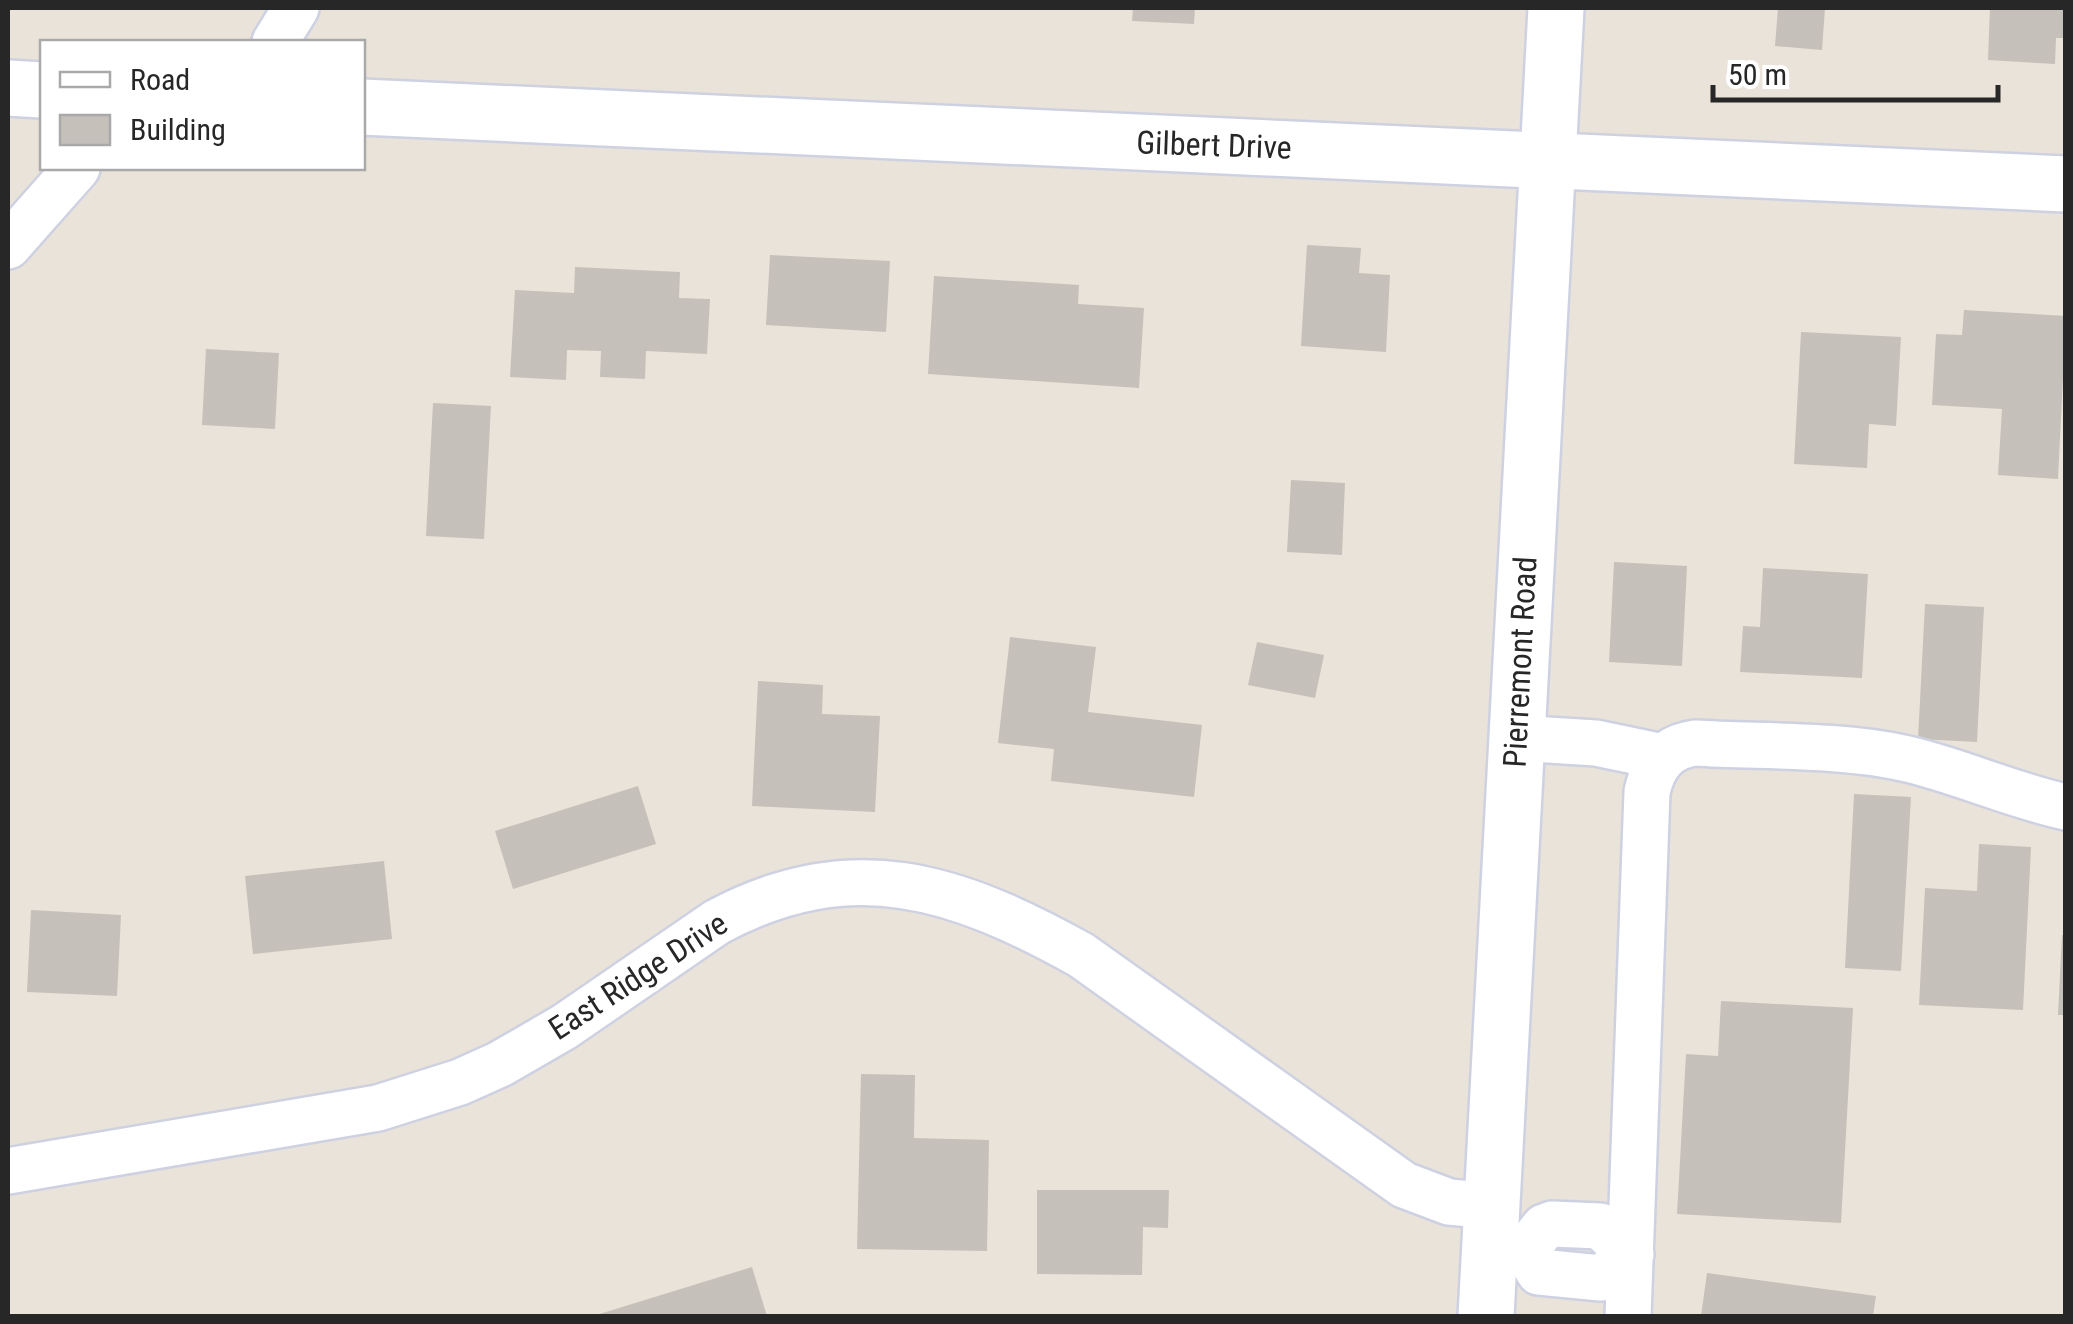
<svg xmlns="http://www.w3.org/2000/svg" width="2073" height="1324" font-family="'Roboto Condensed',sans-serif">
<style>
.building{fill:#c5c0b9}
.lines{fill:none;stroke-linecap:round;stroke-linejoin:round}
.street-casing{stroke:#ced1e1;stroke-width:50}
.secondary-casing{stroke:#ced1e1;stroke-width:60}
.street{stroke:#fff;stroke-width:45}
.secondary{stroke:#fff;stroke-width:55}
.labels{text-anchor:middle;dominant-baseline:central;stroke-width:10;stroke-linejoin:round;paint-order:stroke}
.street-label{font-size:32px;fill:#272727;stroke:#fff}
</style>
<rect width="100%" height="100%" fill="#eae3d9"/>
<!-- building -->
<path class="building" d="M1133,8H1195L1194,24L1132,21Z
M1778,8H1825L1822,50L1775,46Z
M1990,8H2066V38H2056L2055,64L1988,60Z
M1307,245L1361,248L1359,273L1390,275L1386,352L1301,346Z
M770,255L890,261L886,332L766,325Z
M575,267L680,272L679,298L710,299L707,354L646,351L645,379L600,377L601,351L567,350L566,380L510,377L515,290L574,293Z
M934,276L1079,285L1078,304L1144,308L1139,388L928,374Z
M1964,310L2066,316L2058,479L1998,475L2002,409L1932,405L1936,334L1962,335Z
M1801,332L1901,337L1896,426L1869,424L1867,468L1794,464Z
M206,349L279,353L275,429L202,425Z
M433,403L491,406L484,539L426,536Z
M1291,480L1345,483L1342,555L1287,552Z
M1614,562L1687,566L1682,666L1609,662Z
M1763,568L1868,574L1862,678L1740,672L1743,626L1760,627Z
M1925,604L1984,607L1977,742L1918,739Z
M1010,637L1096,647L1088,712L1202,725L1194,797L1051,781L1054,749L998,743Z
M1257,642L1324,655L1315,698L1248,685Z
M758,681L823,685L822,714L880,716L875,812L752,806Z
M638,786L656,844L513,889L495,831Z
M1854,794L1911,797L1901,971L1845,968Z
M1979,844L2031,847L2023,1010L1919,1005L1925,888L1977,891Z
M384,861L392,939L253,954L245,876Z
M31,910L121,915L117,996L27,992Z
M2062,935H2066V1015H2058Z
M1721,1001L1853,1008L1841,1223L1677,1214L1686,1054L1718,1056Z
M861,1074L915,1075L914,1138L989,1140L987,1251L857,1249Z
M1037,1190H1169L1168,1228L1143,1227L1142,1275L1037,1274Z
M752,1267L767,1316H593Z
M1707,1273L1876,1296L1873,1316H1701Z"/>
<g class="lines">
<defs>
<path id="street" d="M275,42L296,8
M8,246L77,168
M1516,738L1596,743L1663,757
M8,1171L378,1108L460,1082L500,1064L564,1027L717,922C851,850 957,886 1081,955L1404,1185L1449,1202L1492,1206
M1552,1224L1600,1226L1631,1254L1601,1278L1539,1272L1526,1250L1544,1227Z
M1628,1316L1647,792C1653,765 1666,747 1695,743C1760,747 1840,744 1903,758C1958,770 2010,795 2066,807"/>
<path id="secondary" d="M8,88L42,90
M362,107L2066,184
M1486,1316L1556,8"/>
</defs>
<!-- street casing -->
<use href="#street" class="street-casing"/>
<!-- secondary casing -->
<use href="#secondary" class="secondary-casing"/>
<!-- street -->
<use href="#street" class="street"/>
<!-- secondary -->
<use href="#secondary" class="secondary"/>
</g>
<g class="labels">
<!-- street labels -->
<g class="street-label">
<text transform="translate(1214 145) rotate(2)">Gilbert Drive</text>
<text transform="translate(1520 662) rotate(-87)">Pierremont Road</text>
<text transform="translate(638 976) rotate(-33)">East Ridge Drive</text>
</g>
</g>
<!-- border -->
<rect width="2073" height="1324" fill="none" stroke="#272727" stroke-width="20"/>
<!-- legend -->
<rect x="40" y="40" width="325" height="130" fill="#ffffff" stroke="#a9a9a9" stroke-width="2.5"/>
<rect x="60" y="72" width="50" height="15" fill="#ffffff" stroke="#a9a9a9" stroke-width="2.5"/>
<text x="130" y="90" font-size="30" fill="#272727">Road</text>
<rect x="60" y="115" width="50" height="30" fill="#c5c0b9" stroke="#a9a9a9" stroke-width="2.5"/>
<text x="130" y="140" font-size="30" fill="#272727">Building</text>
<!-- scale -->
<path d="M1713 85v15h285v-15" fill="none" stroke="#272727" stroke-width="5"/>
<text x="1728" y="85" font-size="30" fill="#272727" stroke="#ffffff" stroke-width="8" paint-order="stroke">50 m</text>
</svg>
